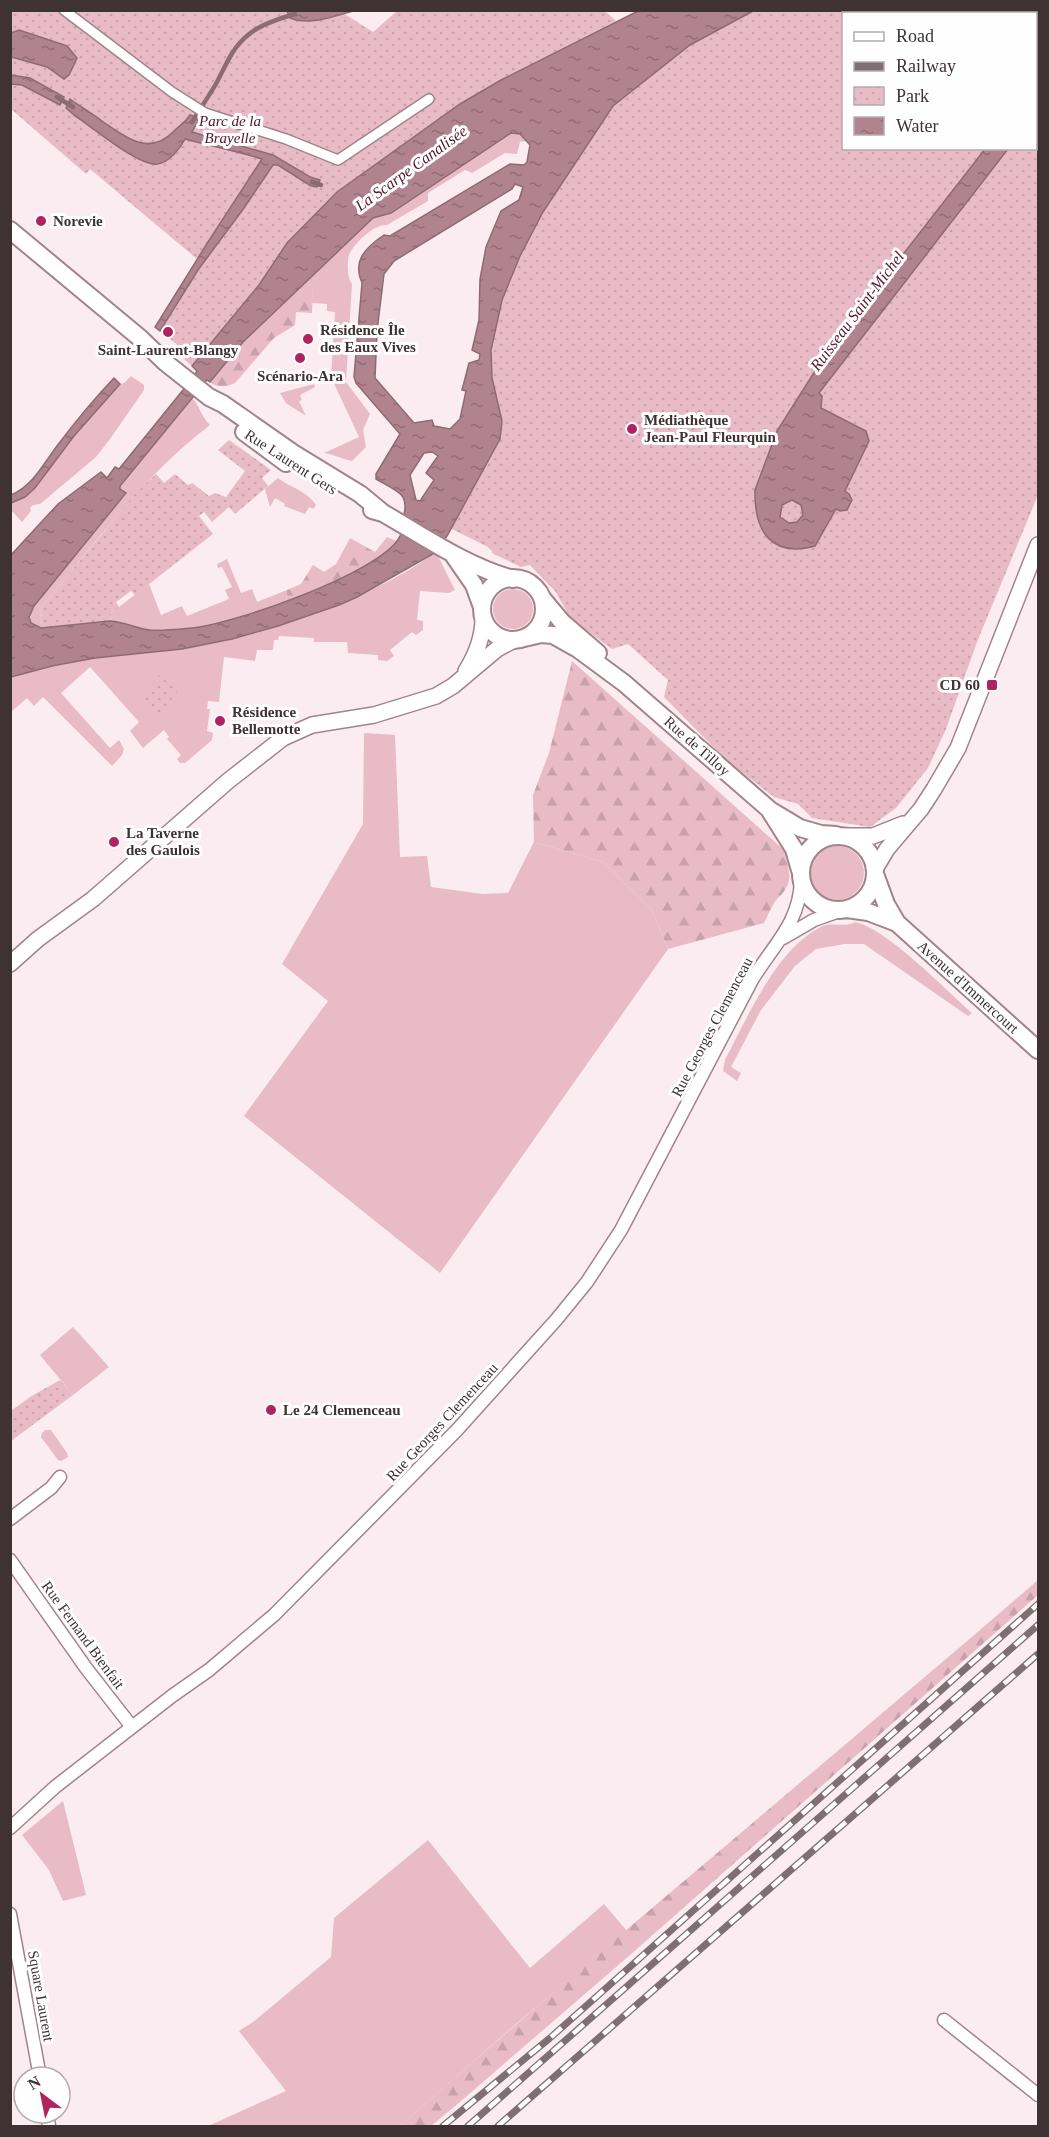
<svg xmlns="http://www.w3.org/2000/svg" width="1049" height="2137" font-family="Georgia,serif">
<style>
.grass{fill:#e8bbc7}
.forest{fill:url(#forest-firs)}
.park{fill:url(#park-dots);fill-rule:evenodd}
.water{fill:url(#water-ripples);stroke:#8e6b74;stroke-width:1.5;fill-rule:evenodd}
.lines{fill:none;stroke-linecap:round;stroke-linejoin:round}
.stream{stroke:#8e6b74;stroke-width:4.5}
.pedestrian-casing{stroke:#a2838c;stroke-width:12}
.minor-casing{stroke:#a2838c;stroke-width:15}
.tertiary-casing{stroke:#a2838c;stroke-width:18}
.secondary-casing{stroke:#a2838c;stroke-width:20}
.pedestrian{stroke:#fff;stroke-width:9}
.minor{stroke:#fff;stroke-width:12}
.tertiary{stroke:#fff;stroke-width:15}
.secondary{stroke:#fff;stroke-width:16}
.rail-casing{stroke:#7d6f73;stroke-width:7}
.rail{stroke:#fefefe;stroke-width:4.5;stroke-dasharray:14;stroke-linecap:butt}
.poi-dot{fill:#af235f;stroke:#fefefe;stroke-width:2}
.labels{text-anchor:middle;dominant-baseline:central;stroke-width:6;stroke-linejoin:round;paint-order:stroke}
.park-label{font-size:15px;font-style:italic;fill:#4f152b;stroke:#fefefe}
.poi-label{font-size:15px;font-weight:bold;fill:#3f3235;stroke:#fefefe;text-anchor:start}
.street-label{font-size:15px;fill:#3f3235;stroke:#fefefe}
.water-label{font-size:16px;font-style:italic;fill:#52182e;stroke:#fefefe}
</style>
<defs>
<pattern id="forest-firs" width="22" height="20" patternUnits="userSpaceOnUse" patternTransform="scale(1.5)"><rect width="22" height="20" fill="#e8bbc7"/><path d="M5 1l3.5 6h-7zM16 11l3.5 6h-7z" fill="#c8a1ac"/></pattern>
<pattern id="park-dots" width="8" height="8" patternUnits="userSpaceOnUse" patternTransform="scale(1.5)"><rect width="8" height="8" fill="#e8bbc7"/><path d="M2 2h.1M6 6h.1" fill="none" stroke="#c8a1ac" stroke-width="1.8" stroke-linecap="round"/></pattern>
<pattern id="water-ripples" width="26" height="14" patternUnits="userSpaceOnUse" patternTransform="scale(1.5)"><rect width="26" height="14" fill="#b0838f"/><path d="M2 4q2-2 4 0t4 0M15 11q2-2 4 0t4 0" fill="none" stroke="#916c76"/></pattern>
</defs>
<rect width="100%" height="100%" fill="#faecf0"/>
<!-- grass -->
<path class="grass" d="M511,133L520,134L526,141L520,142L517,154L505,153L472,173L465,170L428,193V201L387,225C374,224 354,243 349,255C347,262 347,278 352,284L346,382L370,414L363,430L366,447L352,461C342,459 336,455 324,453L359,437L331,377L335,312L327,311V304L312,303L313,288L308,280L373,218L391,213Z
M131,376L144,385V390L110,439L96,457L40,504L33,505L30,508L31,511L22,522L11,510L10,503L25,497L35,488L74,436L120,384L124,383Z
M314,384L315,387L300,395L302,400L299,401L306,416L286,403L280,393Z
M192,398C200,406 201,417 210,425C144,475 94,545 41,608L42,622L40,628C27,624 29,616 34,606L126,494L120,489V486Z
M278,478C291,488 307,491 316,505L313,509L309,507L305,514L284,506L285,504L275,498L270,507L265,489Z
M433,554L438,556L455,590L449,593L420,591L417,620L423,621V630L416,635L412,632L390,650L394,656L387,661L378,660V655L348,653L347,642H314V638L279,636L278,640H274L273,650H257L255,661L224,657L219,702L208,701L207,709H210L207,731L213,733L212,740L185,763H180L177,759L181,755L167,739L169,737L164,730L143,748L130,731L139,722L90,667L61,693L110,748L119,740L124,749L122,755L112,766L43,697L34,706L27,698L11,712V677C38,669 66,662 95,657C124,653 153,653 182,649C226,642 268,629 310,614C353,599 396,581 433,554Z
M227,559L241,593L252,589L257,602L287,590L286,601L248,614L194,628L150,630L121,622L110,621L111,613L149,584L161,615L182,606L187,616L229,599L225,590L232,587L222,567L218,568L217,564Z
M493 609a20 20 0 1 1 40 0a20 20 0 1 1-40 0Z
M364,733L395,735L400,857L427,856L431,887L483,894L508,893L534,842L603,862L652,910L668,949L440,1273L244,1116L328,1001L282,964L363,824Z
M810 873a27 27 0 1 1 54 0a27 27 0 1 1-54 0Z
M855,922C886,928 946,990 972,1013L968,1016L864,944H845L816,949L795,966L761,1010L731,1067L741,1073L737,1081L723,1071L725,1060C747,1018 778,946 823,926C834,922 845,928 855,922Z
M73,1327L109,1367L73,1395L40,1355Z
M45,1430H51L67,1453L68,1457L61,1461L58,1460L41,1437L42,1433Z
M63,1801L86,1895L63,1901L49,1870L22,1835Z
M428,1840L530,1968L604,1904L627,1931L516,2024L400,2126H208L286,2091L239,2031L253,2022L331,1957L334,1918Z"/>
<!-- forest -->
<path class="forest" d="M308,280L313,288L312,313L296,312L295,325L274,338L235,383C227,387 217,388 210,382L243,342Z
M387,537L396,541C367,572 325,587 286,601L287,590L301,584L313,565L324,572L336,564L350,538L375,552Z
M572,661L784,850C789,871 795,882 778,898C772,904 768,916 764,923L668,949L652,910L603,862L534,842L533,795L549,753Z
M1038,1580V1595L630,1955L454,2107L431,2126H400C609,1941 826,1763 1038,1580Z"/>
<!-- park -->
<path class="park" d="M398,10H604L616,21L501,80L460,104L392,152L272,269L192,366L185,360L180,347L155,327L197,259L90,169L86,174L11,109V11H340L373,32Z
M753,11H1038V495L977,642L946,729L928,768L896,808L870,827L812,818L798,804L774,797L726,760L664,697L668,680L628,644L612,649L571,619L555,591L530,565L521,567L492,553V551L488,547L450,528L484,468L502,421L492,378L491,350L502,300L520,256L543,212L613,106L690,45ZM844,14H1036V148H844Z
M229,440L271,470L262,478L268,486L235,514L229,507L212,522L204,512L199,516L213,534L135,595L131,591L116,602L119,607L111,613L110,621L40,628L42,622L41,608L135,494L156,474L164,483L175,474L188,485L192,483L209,496L215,493L226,497L245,471L218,450Z
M159,675L178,691L159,714L140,698Z
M60,1380L73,1395L11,1441V1411L30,1397Z"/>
<!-- water -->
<path class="water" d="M287,11H353C335,16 309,26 290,18Z
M638,11H753L690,45L613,106L543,212L520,256L502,300L491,350L492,378L502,421L500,439L447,536L433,554L357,597L339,605L278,626L232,639L182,649L95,658L52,666L11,677V555L58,504L101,472L107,478L115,467L119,469L183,390L197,371L192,366L259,285L287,243L337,192L460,104L501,80ZM511,133L520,134L530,145L527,162L524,165L510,164L390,236L384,235C366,247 352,261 362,283L354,377L356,383L400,434L376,474V479C384,484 398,490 403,497C406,502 405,510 404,515C403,522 403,532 399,538C378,574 233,624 192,628C179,629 163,631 150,630C137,628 124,622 110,621L41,628L31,623L29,617L34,606L126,493L120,489V486L207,380L210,382L243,342L373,218L391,213ZM515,184L523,187L519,200L501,211L486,247L480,279L479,320L472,350L480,354L479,360L469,363L462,390L466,391L460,419L450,429L434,426L432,420L414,423L375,378L377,331L384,274L394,261L512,189ZM432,452L438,456L426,473L434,480L420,501L416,500L410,475L424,453Z
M19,30L67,46L77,58L69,75L64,79L47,67L11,57V33Z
M11,75L30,78L64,97L60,105L22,85L11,84Z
M70,99C81,107 92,113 102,121C124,136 148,157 173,132C180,125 185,123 190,115L196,117L198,121L192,132L273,155L310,177L320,180L317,187L311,186L278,165H273L244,208L198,270L160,331L155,327L208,242L262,159C236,151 211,146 185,139C180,149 169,162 158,164C139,167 91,126 74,115L66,108Z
M985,149H1008L819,393L822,396L821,408L866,431L869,441L845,491L849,494L852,500L847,510L840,511L836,509L815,546C771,558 754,531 755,490L777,431L815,371L855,316ZM792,500L801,505L803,515L797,522L789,523L780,517L782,505Z
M114,378L120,384L74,436L35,488L25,497L11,503V495C32,487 44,463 57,446C75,422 94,399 114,378Z"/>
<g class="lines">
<!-- stream -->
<path class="stream" d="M57,97L73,107
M192,122C200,109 209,96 217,82C226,65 232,48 248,35C258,26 281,18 295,14
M312,182L321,185"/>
<defs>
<path id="pedestrian" d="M64,10L172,92L205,113L286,139L338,160L429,99"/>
<path id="minor" d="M783,938L814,920L842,910
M10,1519L51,1488L60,1477
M10,1560L86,1668L132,1727
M10,1828L55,1787L172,1696L209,1670L274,1615L457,1430L556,1320L587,1282L621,1230L752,980C773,945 800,923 801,880
M10,1914L40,2077
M944,2020L1038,2095
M47,2113L49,2126"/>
<path id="tertiary" d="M466,671C476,655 483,637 483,618
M846,836H873L903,824
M875,869L887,849L921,809L934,789L958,748L1038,545
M10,964L38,939L93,899L228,781L283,738L312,725L374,715L436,696L453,686L497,649L514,640"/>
<path id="secondary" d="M10,230L140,338L166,363L209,397L223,404L293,453L360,494L383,513
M244,432L286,463
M372,510L383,513C425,537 466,566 513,579
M454,556L474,585L482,607
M482 609a31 31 0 1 1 62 0a31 31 0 1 1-62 0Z
M542,598L562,622L598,653
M524,638L541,634L553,635L578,649L624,683L770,810L800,828L821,834L836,835
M770,811L794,849L800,870
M801 873a37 37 0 1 1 74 0a37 37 0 1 1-74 0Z
M875,874L886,904L897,923L1038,1050
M847,909L868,912L897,923"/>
</defs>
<!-- pedestrian casing -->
<use href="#pedestrian" class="pedestrian-casing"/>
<!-- minor casing -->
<use href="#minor" class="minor-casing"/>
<!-- tertiary casing -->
<use href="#tertiary" class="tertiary-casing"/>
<!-- secondary casing -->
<use href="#secondary" class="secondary-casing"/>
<!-- pedestrian -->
<use href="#pedestrian" class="pedestrian"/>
<!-- minor -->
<use href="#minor" class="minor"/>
<!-- tertiary -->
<use href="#tertiary" class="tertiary"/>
<!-- secondary -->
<use href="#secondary" class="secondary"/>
<defs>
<path id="rail" d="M443,2126L550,2038L1038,1604
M468,2126L1038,1625
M498,2126L1038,1654"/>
</defs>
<!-- rail casing -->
<use href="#rail" class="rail-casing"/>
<!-- rail -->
<use href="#rail" class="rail"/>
</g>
<!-- markers -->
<g class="poi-dot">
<circle cx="41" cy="221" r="6"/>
<circle cx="168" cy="332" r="6"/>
<circle cx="308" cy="339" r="6"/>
<circle cx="300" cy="358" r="6"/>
<circle cx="632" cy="429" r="6"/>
<rect x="986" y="679" width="12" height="12" rx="3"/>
<circle cx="220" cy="721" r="6"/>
<circle cx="114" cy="842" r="6"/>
<circle cx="271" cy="1410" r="6"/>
</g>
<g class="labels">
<!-- park labels -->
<g class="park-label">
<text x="230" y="121">Parc de la<tspan x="230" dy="17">Brayelle</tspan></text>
</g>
<!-- poi labels -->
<g class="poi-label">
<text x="53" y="221">Norevie</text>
<text x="320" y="330">Résidence Île<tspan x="320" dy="17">des Eaux Vives</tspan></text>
<text x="168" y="350" text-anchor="middle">Saint-Laurent-Blangy</text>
<text x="300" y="376" text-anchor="middle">Scénario-Ara</text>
<text x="644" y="420">Médiathèque<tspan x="644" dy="17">Jean-Paul Fleurquin</tspan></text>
<text x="980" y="685" text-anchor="end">CD 60</text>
<text x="232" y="712">Résidence<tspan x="232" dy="17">Bellemotte</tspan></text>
<text x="126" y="833">La Taverne<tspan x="126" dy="17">des Gaulois</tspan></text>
<text x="283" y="1410">Le 24 Clemenceau</text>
</g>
<!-- street labels -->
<g class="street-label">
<text transform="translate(291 462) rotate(33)">Rue Laurent Gers</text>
<text transform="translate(697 746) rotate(41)">Rue de Tilloy</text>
<text transform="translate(968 987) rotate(42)">Avenue d'Immercourt</text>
<text transform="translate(712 1027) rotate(-62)">Rue Georges Clemenceau</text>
<text transform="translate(442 1422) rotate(-47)">Rue Georges Clemenceau</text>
<text transform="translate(83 1635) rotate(54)">Rue Fernand Bienfait</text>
<text transform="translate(41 1996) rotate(80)">Square Laurent</text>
</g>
<!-- water labels -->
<g class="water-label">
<text transform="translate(411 168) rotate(-36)">La Scarpe Canalisée</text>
<text transform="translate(857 311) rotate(-53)">Ruisseau Saint-Michel</text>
</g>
</g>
<!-- border -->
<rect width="1049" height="2137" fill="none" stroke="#3f3235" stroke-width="24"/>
<!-- legend -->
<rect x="842" y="12" width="195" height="138" fill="#fefefe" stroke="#b2acae" stroke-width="1.5"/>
<rect x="854" y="32" width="30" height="9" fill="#ffffff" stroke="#b2acae" stroke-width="1.5"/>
<text x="896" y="42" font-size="18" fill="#3f3235">Road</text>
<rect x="854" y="62" width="30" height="9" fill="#7d6f73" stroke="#b2acae" stroke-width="1.5"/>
<text x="896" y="72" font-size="18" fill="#3f3235">Railway</text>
<rect x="854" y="87" width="30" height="18" fill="url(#park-dots)" stroke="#b2acae" stroke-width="1.5"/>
<text x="896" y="102" font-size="18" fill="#3f3235">Park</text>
<rect x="854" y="117" width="30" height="18" fill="url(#water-ripples)" stroke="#b2acae" stroke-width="1.5"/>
<text x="896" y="132" font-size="18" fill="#3f3235">Water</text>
<!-- north arrow -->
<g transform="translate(42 2095) rotate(328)"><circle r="28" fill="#fefefe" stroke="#b2acae" stroke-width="1.5"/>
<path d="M0-4.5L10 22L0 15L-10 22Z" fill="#af235f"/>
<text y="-9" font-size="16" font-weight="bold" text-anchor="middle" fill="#3f3235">N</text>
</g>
</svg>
